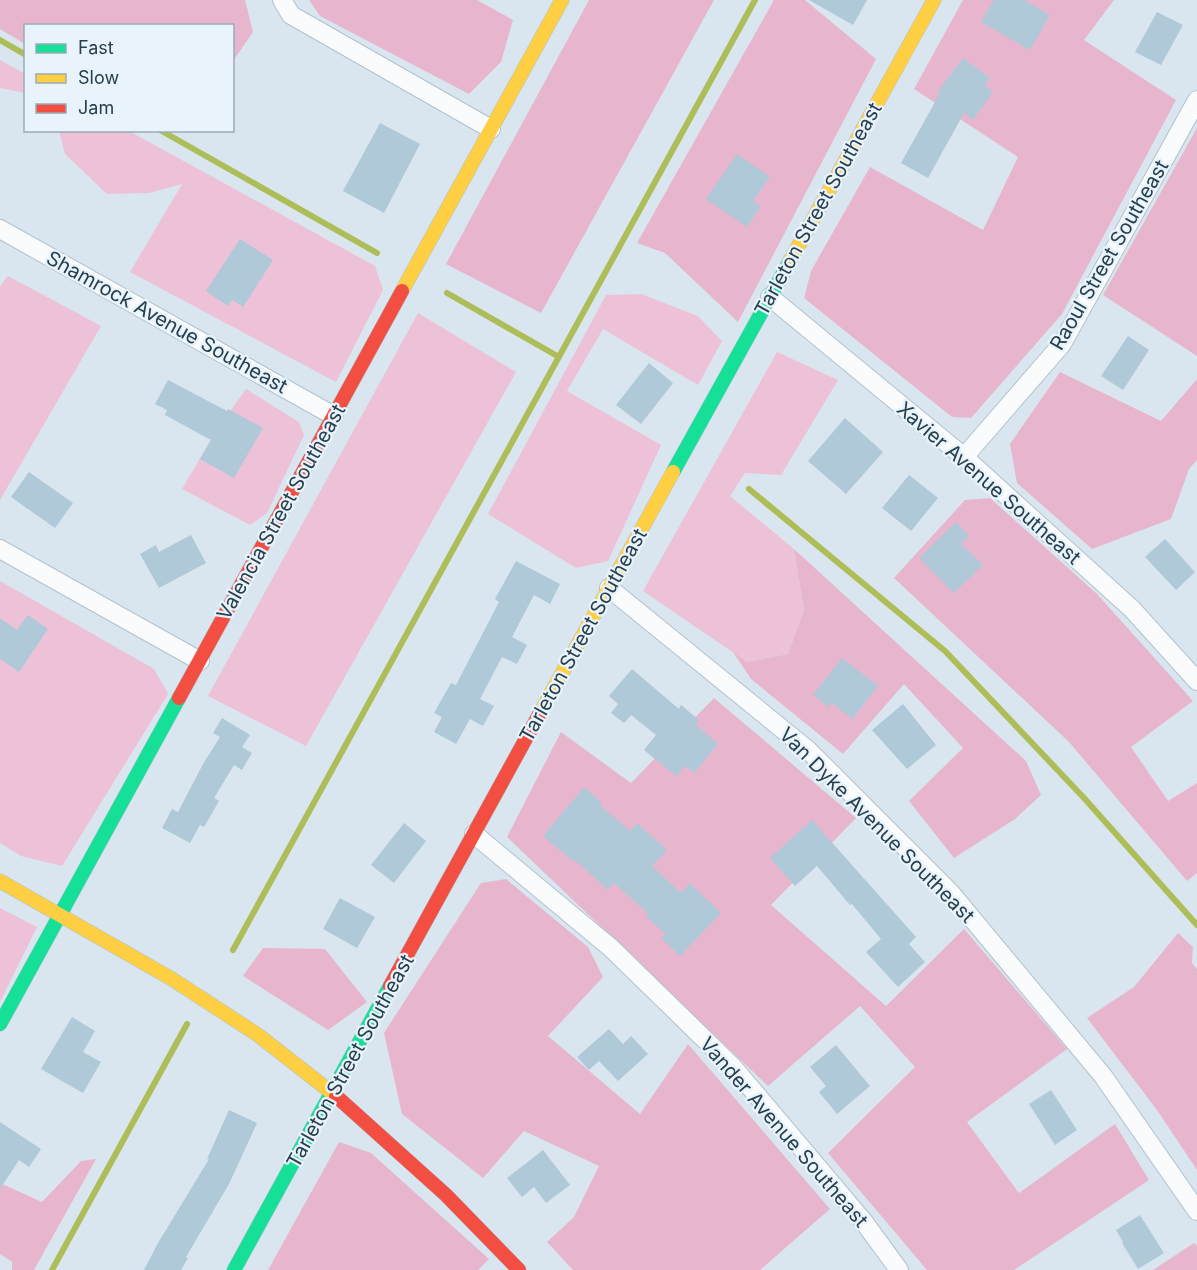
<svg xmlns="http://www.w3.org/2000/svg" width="1197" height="1270" font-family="Inter,sans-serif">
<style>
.green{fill:#edc1d7}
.forest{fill:#e7b6ce}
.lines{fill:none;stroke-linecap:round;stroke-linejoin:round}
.stream{stroke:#adbd57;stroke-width:6}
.building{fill:#afc9d8}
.street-casing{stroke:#b1c2cd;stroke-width:20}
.fast-casing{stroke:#b1c2cd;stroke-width:15}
.slow-casing{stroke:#b1c2cd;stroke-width:15}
.jam-casing{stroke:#b1c2cd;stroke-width:15}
.street{stroke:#f9fbfd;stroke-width:18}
.fast{stroke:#16e098;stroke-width:14}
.slow{stroke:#ffcf43;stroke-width:14}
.jam{stroke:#f24e42;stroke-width:14}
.labels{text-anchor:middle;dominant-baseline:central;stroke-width:4.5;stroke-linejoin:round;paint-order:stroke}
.street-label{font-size:20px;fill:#273e4d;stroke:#e8f3fb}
</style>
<rect width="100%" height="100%" fill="#d9e6ef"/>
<!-- green -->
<path class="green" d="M0,60L25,74V93L0,88Z
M59,131H129L375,266L383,290L336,382L130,272L182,184L149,193L107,194L65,154Z
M8,276L101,326L0,500V286Z
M641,294L698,316L722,341L698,385L603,329L567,391L661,445L608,561L576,568L488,514L606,295Z
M418,313L516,372L306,746L208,696Z
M777,352L838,380L781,475L745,473L730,496L794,549L804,610L788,654L747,662L643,591Z
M246,389L299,422L304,435L267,513L250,525L182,489L216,431Z
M0,581L154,669L168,694L62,866L21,856L0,843Z
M0,908L37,927L0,1002Z"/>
<!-- forest -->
<path class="forest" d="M0,0H245L253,32L233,61L232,26H26L25,44L0,29Z
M309,0H477L513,20L501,62L469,94L320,16Z
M589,0H714L541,313L446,264Z
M774,0H805L876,59L738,322L665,253L637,243Z
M963,0H1114L1084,40L1176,100L1062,314L971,418L952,417L804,298L811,271L870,167L983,230L1018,157L914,89Z
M1197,128V356L1103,295Z
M1060,372L1161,421L1197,379V460L1189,469L1171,519L1092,549L1017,483L1010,444Z
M990,498L1097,594L1193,701L1131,747L1168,801L1197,783V873L1187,881L1069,742L894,578L965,500Z
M794,549L1026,761L1041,795L1015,819L954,858L909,801L963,748L904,684L843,754L751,679L733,652L747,662L788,654L804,610Z
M714,698L856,818L771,905L886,1006L964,929L1067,1049L967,1122L1019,1193L1115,1124L1149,1180L1014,1270H927L828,1153L915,1067L860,1006L768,1086L507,837L561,732L631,783Z
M506,879L588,947L603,977L548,1036L640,1114L688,1044L830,1209L760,1270H573L547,1242L574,1217L599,1166L524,1131L483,1178L402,1114L384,1033L481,883Z
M1178,933L1193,947L1192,963L1197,969V1170L1157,1110L1087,1018L1134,987Z
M263,948L325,949L367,1002L328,1030L243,976Z
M339,1142L371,1153L489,1259L478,1270H268Z
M96,1159L34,1270H12V1262L0,1254V1183L42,1202L81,1161Z
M1194,1243L1197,1246V1270H1153Z"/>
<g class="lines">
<!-- stream -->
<path class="stream" d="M0,40L26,55
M160,130L377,253
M447,293L559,357
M749,489L945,651L1084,798L1197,925
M233,950L755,0
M52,1270L187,1024"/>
</g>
<!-- building -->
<path class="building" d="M809,0H867L853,25Z
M994,0H1024L1050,15L1030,50L981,22Z
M1157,12L1183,25L1161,65L1135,52Z
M963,58L990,78L985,86L993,92L973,120L964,113L928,178L901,163L939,95L937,93Z
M380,123L420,144L384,213L343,191Z
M737,154L770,177L753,201L761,206L747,227L706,199Z
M240,239L273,260L243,307L232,300L228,306L206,291Z
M1128,336L1149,350L1123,390L1101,376Z
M649,363L673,383L641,424L616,405Z
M168,380L227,411L228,409L263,428L234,478L200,459L211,440L165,415L167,410L155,404Z
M845,418L883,452L846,494L808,461Z
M29,472L73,503L55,528L11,497Z
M909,475L938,498L911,531L882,508Z
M956,522L969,536L961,544L983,565L954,593L919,558Z
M191,535L206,563L159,588L140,554L156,545L159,552Z
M1165,539L1195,572L1176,590L1145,557Z
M516,561L560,584L550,604L534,595L512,637L527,645L517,664L502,657L480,699L494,706L483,726L470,719L456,744L434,732L442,717L434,713L451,683L456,685L499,602L495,599Z
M28,615L48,629L19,672L0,659V618L17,630Z
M842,658L878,686L852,719L832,703L828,707L813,695Z
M632,669L679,709L681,705L699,720L695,724L718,744L694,773L685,766L676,776L644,750L656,735L631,715L624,723L611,713L618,704L609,696Z
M903,704L936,745L907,769L872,730Z
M222,718L250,735L242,747L252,753L242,770L234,765L214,798L219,801L204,827L200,825L190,843L162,828L172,809L178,812L203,764L220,737L213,733Z
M584,787L602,803L600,805L630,831L637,823L667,850L652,866L681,893L690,883L721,913L680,956L661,938L665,934L645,915L648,913L614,883L608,890L575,860L574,862L543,836Z
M812,820L916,937L909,944L925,962L898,987L866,952L881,939L852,904L850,905L817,866L795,886L770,858Z
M404,823L426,841L394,883L371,865Z
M340,898L375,917L357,948L323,929Z
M72,1017L95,1031L83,1052L101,1062L83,1093L41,1069Z
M609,1029L623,1044L631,1036L648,1054L618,1081L599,1061L589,1070L577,1057Z
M836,1045L870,1086L837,1114L819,1092L826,1086L810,1067Z
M1051,1090L1077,1130L1055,1145L1029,1104Z
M229,1110L257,1123L229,1184L186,1257L188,1258L181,1270H144L158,1243L209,1159H207Z
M0,1122L41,1149L29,1167L19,1160L0,1189Z
M543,1150L570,1185L546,1203L534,1187L522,1197L507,1178Z
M1140,1215L1164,1253L1138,1269L1122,1243L1123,1242L1116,1230Z"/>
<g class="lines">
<defs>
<path id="street" d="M282,0L291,15L491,129
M0,229L334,416
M770,297L964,457L1132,609L1197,681
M964,457L1062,344L1197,100
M0,549L200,661
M609,588L808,750L950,892L1103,1076L1197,1211
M474,834L611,948L733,1067L864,1222L899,1270"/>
<path id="fast" d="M673,472L790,261
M0,1024L179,698
M234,1270L390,986"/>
<path id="slow" d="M790,261L934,0
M402,291L562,0
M540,713L673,472
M0,881L172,979L258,1035L336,1096"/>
<path id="jam" d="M179,698L402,291
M390,986L540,713
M336,1096L446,1195L519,1270"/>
</defs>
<!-- street casing -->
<use href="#street" class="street-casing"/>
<!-- fast casing -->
<use href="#fast" class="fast-casing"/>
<!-- slow casing -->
<use href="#slow" class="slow-casing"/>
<!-- jam casing -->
<use href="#jam" class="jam-casing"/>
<!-- street -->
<use href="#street" class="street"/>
<!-- fast -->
<use href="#fast" class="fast"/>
<!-- slow -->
<use href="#slow" class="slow"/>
<!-- jam -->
<use href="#jam" class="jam"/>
</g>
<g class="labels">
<!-- street labels -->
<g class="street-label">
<text transform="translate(818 209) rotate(-61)">Tarleton Street Southeast</text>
<text transform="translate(1109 255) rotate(-60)">Raoul Street Southeast</text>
<text transform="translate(167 322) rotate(29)">Shamrock Avenue Southeast</text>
<text transform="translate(989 483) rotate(41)">Xavier Avenue Southeast</text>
<text transform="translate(281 512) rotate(-61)">Valencia Street Southeast</text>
<text transform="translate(583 635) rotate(-61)">Tarleton Street Southeast</text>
<text transform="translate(877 825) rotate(45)">Van Dyke Avenue Southeast</text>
<text transform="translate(350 1061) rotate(-61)">Tarleton Street Southeast</text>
<text transform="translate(784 1132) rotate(49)">Vander Avenue Southeast</text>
</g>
</g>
<!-- legend -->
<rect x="24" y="24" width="210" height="108" fill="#e8f3fb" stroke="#9babb5" stroke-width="1.5"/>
<rect x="36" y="44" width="30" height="9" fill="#16e098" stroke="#9babb5" stroke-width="1.5"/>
<text x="78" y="54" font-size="18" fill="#273e4d">Fast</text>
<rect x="36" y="74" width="30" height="9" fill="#ffcf43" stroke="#9babb5" stroke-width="1.5"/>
<text x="78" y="84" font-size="18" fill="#273e4d">Slow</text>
<rect x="36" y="104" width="30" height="9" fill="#f24e42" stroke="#9babb5" stroke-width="1.5"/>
<text x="78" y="114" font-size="18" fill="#273e4d">Jam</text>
</svg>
